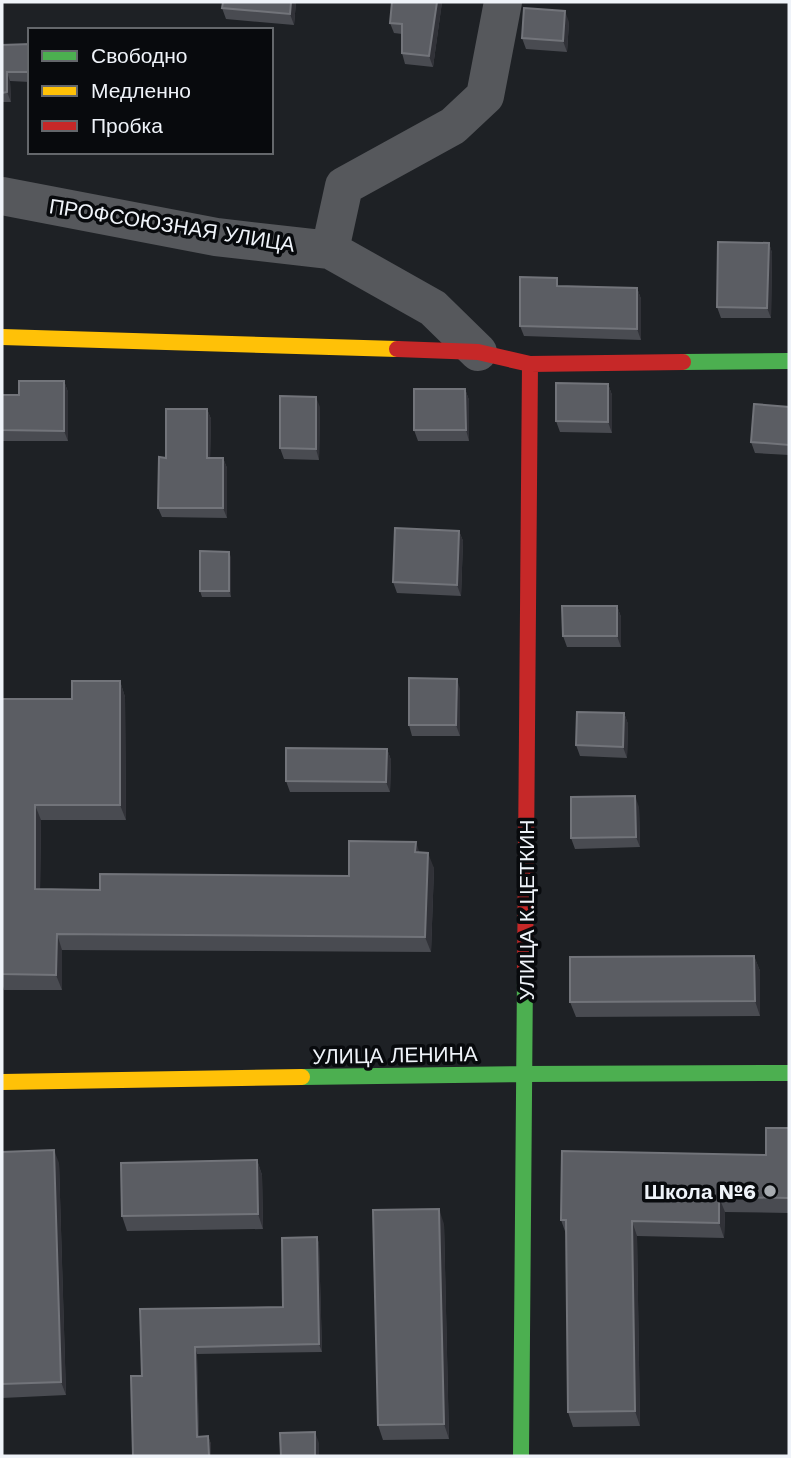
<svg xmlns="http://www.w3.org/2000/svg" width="791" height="1458" font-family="'Work Sans',sans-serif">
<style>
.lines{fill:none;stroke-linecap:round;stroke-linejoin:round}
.street{stroke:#56585c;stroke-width:38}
.fast{stroke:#4caf50;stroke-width:16}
.slow{stroke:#ffc107;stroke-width:16}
.jam{stroke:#c62828;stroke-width:16}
.wall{fill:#494b51}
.shaded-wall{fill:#313238}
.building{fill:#5b5d63;stroke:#72747a;stroke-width:2}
.poi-dot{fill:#a6aaaf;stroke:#080a0d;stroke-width:2.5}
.labels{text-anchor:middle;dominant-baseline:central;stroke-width:7;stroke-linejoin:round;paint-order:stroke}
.street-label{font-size:21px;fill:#eff3f9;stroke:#080a0d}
.poi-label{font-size:21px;font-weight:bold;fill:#eff3f9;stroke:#080a0d;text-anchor:end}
</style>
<rect width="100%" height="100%" fill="#1e2125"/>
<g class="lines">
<!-- street -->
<path class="street" d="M2,196L216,237L330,250L433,308L478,352
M330,250L344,186L453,126L485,96L503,2"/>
<!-- fast -->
<path class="fast" d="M683,362L789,361
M302,1077L524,1074L789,1073
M521,1456L525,976"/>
<!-- slow -->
<path class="slow" d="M2,337L397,349
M2,1082L302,1077"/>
<!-- jam -->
<path class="jam" d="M397,349L478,352L530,364L683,362
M525,976L530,364"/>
</g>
<!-- wall -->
<path class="wall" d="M296,2L294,25L226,19L222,8Z
M392,2H442L433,67L405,64L402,53V34L394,33L390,23Z
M569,22L567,52L526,49L522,38Z
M30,44V82L10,81L11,102H2V45Z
M769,243L772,253L771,318H721L717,307Z
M560,286L637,288L641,299V340L524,336L520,326Z
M64,381L68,392V441H2V395H19Z
M608,384L612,395V433L560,432L556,421Z
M465,389L469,400V441H418L414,430Z
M320,407L319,460L284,459L280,448Z
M789,407V455L755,453L751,442Z
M207,409L211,419L210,458H223L227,468V518L162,517L158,508L166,458Z
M459,531L463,541L461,596L397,593L393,582Z
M231,557V597H202L200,591Z
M617,606L621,617V647H567L563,636Z
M120,681L125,697L126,820H41L40,889L100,890L349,876L419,853L434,868L431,952L62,950V990H4L2,983V699H72Z
M460,689V736H412L409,725Z
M624,713L628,724L627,758L580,756L576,745Z
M387,749L391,760L390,792H290L286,781Z
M639,807L640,847L575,849L571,838Z
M754,956L760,971V1016L576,1017L570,1002Z
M789,1128V1213L725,1212L724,1238L637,1236L640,1426L573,1427L568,1412L566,1234L561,1220L766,1155Z
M2,1152L59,1163L66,1395L2,1398Z
M257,1160L262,1175L263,1229L127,1231L122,1216Z
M444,1224L449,1439L383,1440L378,1425Z
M317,1237L319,1244L322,1352L197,1354L199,1437L208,1436L211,1444V1456H133L142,1376L140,1309L283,1307Z"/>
<!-- shaded-wall -->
<path class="shaded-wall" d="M291,2H296L294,25L290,14Z
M437,2H442L433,67L429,56Z
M565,11L569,22L567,52L563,41Z
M7,72L10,81L11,102L7,92Z
M769,243L772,253L771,318L767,308Z
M637,288L641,299V340L637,329Z
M64,381L68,392V441L64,431Z
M608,384L612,395V433L608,422Z
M465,389L469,400V441L466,430Z
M316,397L320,407L319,460L316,449Z
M207,409L211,419L210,468L207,458Z
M223,458L227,468V518L223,508Z
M459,531L463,541L461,596L457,585Z
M229,552L231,557V597L229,591Z
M617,606L621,617V647L617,636Z
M457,679L460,689V736L456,725Z
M120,681L125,697L126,820L120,805Z
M624,713L628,724L627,758L623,747Z
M387,749L391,760L390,792L386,782Z
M635,796L639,807L640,847L636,837Z
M35,805L41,820L40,904L35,889Z
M416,842L421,857L415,852Z
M428,853L434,868L431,952L425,937Z
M57,934L62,950V990L56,975Z
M754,956L760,971V1016L755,1001Z
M54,1150L59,1163L66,1395L61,1382Z
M257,1160L262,1175L263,1229L258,1214Z
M719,1197L725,1212L724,1238L719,1223Z
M439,1209L444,1224L449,1439L444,1424Z
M632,1221L637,1236L640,1426L635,1411Z
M317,1237L319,1244L322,1352L319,1344Z
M195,1347L197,1354L199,1444L197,1437Z
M315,1432L319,1443V1456H315Z
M208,1436L211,1444V1456H209Z"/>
<!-- building -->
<path class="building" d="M223,2H291L290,14L222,8Z
M392,2H437L429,56L402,53V24L390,23Z
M524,8L565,11L563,41L522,38Z
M30,44V72H7V92L2,93V45Z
M718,242L769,243L767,308L717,307Z
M520,277L557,278V286L637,288V329L520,326Z
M19,381H64V431L2,430V395H19Z
M556,383L608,384V422L556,421Z
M414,389H465L466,430H414Z
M280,396L316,397V449L280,448Z
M754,404L789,407V445L751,442Z
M166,409H207V458H223V508H158L159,457L166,458Z
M395,528L459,531L457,585L393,582Z
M200,551L229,552V591H200Z
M562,606H617V636H563Z
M409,678L457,679L456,725H409Z
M72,681H120V805H35V889L100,890V874L349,876V841L416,842L415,852L428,853L425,937L57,934L56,975L2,974V699H72Z
M577,712L624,713L623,747L576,745Z
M286,748L387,749L386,782L286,781Z
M635,796L636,837L571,838V797Z
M754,956L755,1001L570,1002V957Z
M766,1128H789V1198L719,1197V1223L632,1221L635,1411L568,1412L566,1220H561L562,1151L766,1155Z
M54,1150L61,1382L2,1384V1152Z
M257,1160L258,1214L122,1216L121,1163Z
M439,1209L444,1424L378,1425L373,1210Z
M317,1237L319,1344L195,1347L197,1437L208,1436L209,1456H133L131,1376H142L140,1309L283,1307L282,1238Z
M315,1432V1456H281L280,1433Z"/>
<!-- markers -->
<circle class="poi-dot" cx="770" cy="1191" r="7"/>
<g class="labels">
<!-- street labels -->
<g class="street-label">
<text transform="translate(172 225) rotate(9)">ПРОФСОЮЗНАЯ УЛИЦА</text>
<text transform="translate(526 910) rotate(-90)">УЛИЦА К.ЦЕТКИН</text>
<text transform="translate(395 1055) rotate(-1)">УЛИЦА ЛЕНИНА</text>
</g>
<!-- poi labels -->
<g class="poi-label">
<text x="756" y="1191">Школа №6</text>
</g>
</g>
<!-- border -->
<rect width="791" height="1458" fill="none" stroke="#eff3f9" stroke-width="7"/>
<!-- legend -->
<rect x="28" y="28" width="245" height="126" fill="#080a0d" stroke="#64676b" stroke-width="2"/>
<rect x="42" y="51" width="35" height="10" fill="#4caf50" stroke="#64676b" stroke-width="2"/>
<text x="91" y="63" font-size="21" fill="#eff3f9">Свободно</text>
<rect x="42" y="86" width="35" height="10" fill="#ffc107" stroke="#64676b" stroke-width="2"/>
<text x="91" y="98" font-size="21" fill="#eff3f9">Медленно</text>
<rect x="42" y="121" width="35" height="10" fill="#c62828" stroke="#64676b" stroke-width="2"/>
<text x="91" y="133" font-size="21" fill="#eff3f9">Пробка</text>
</svg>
